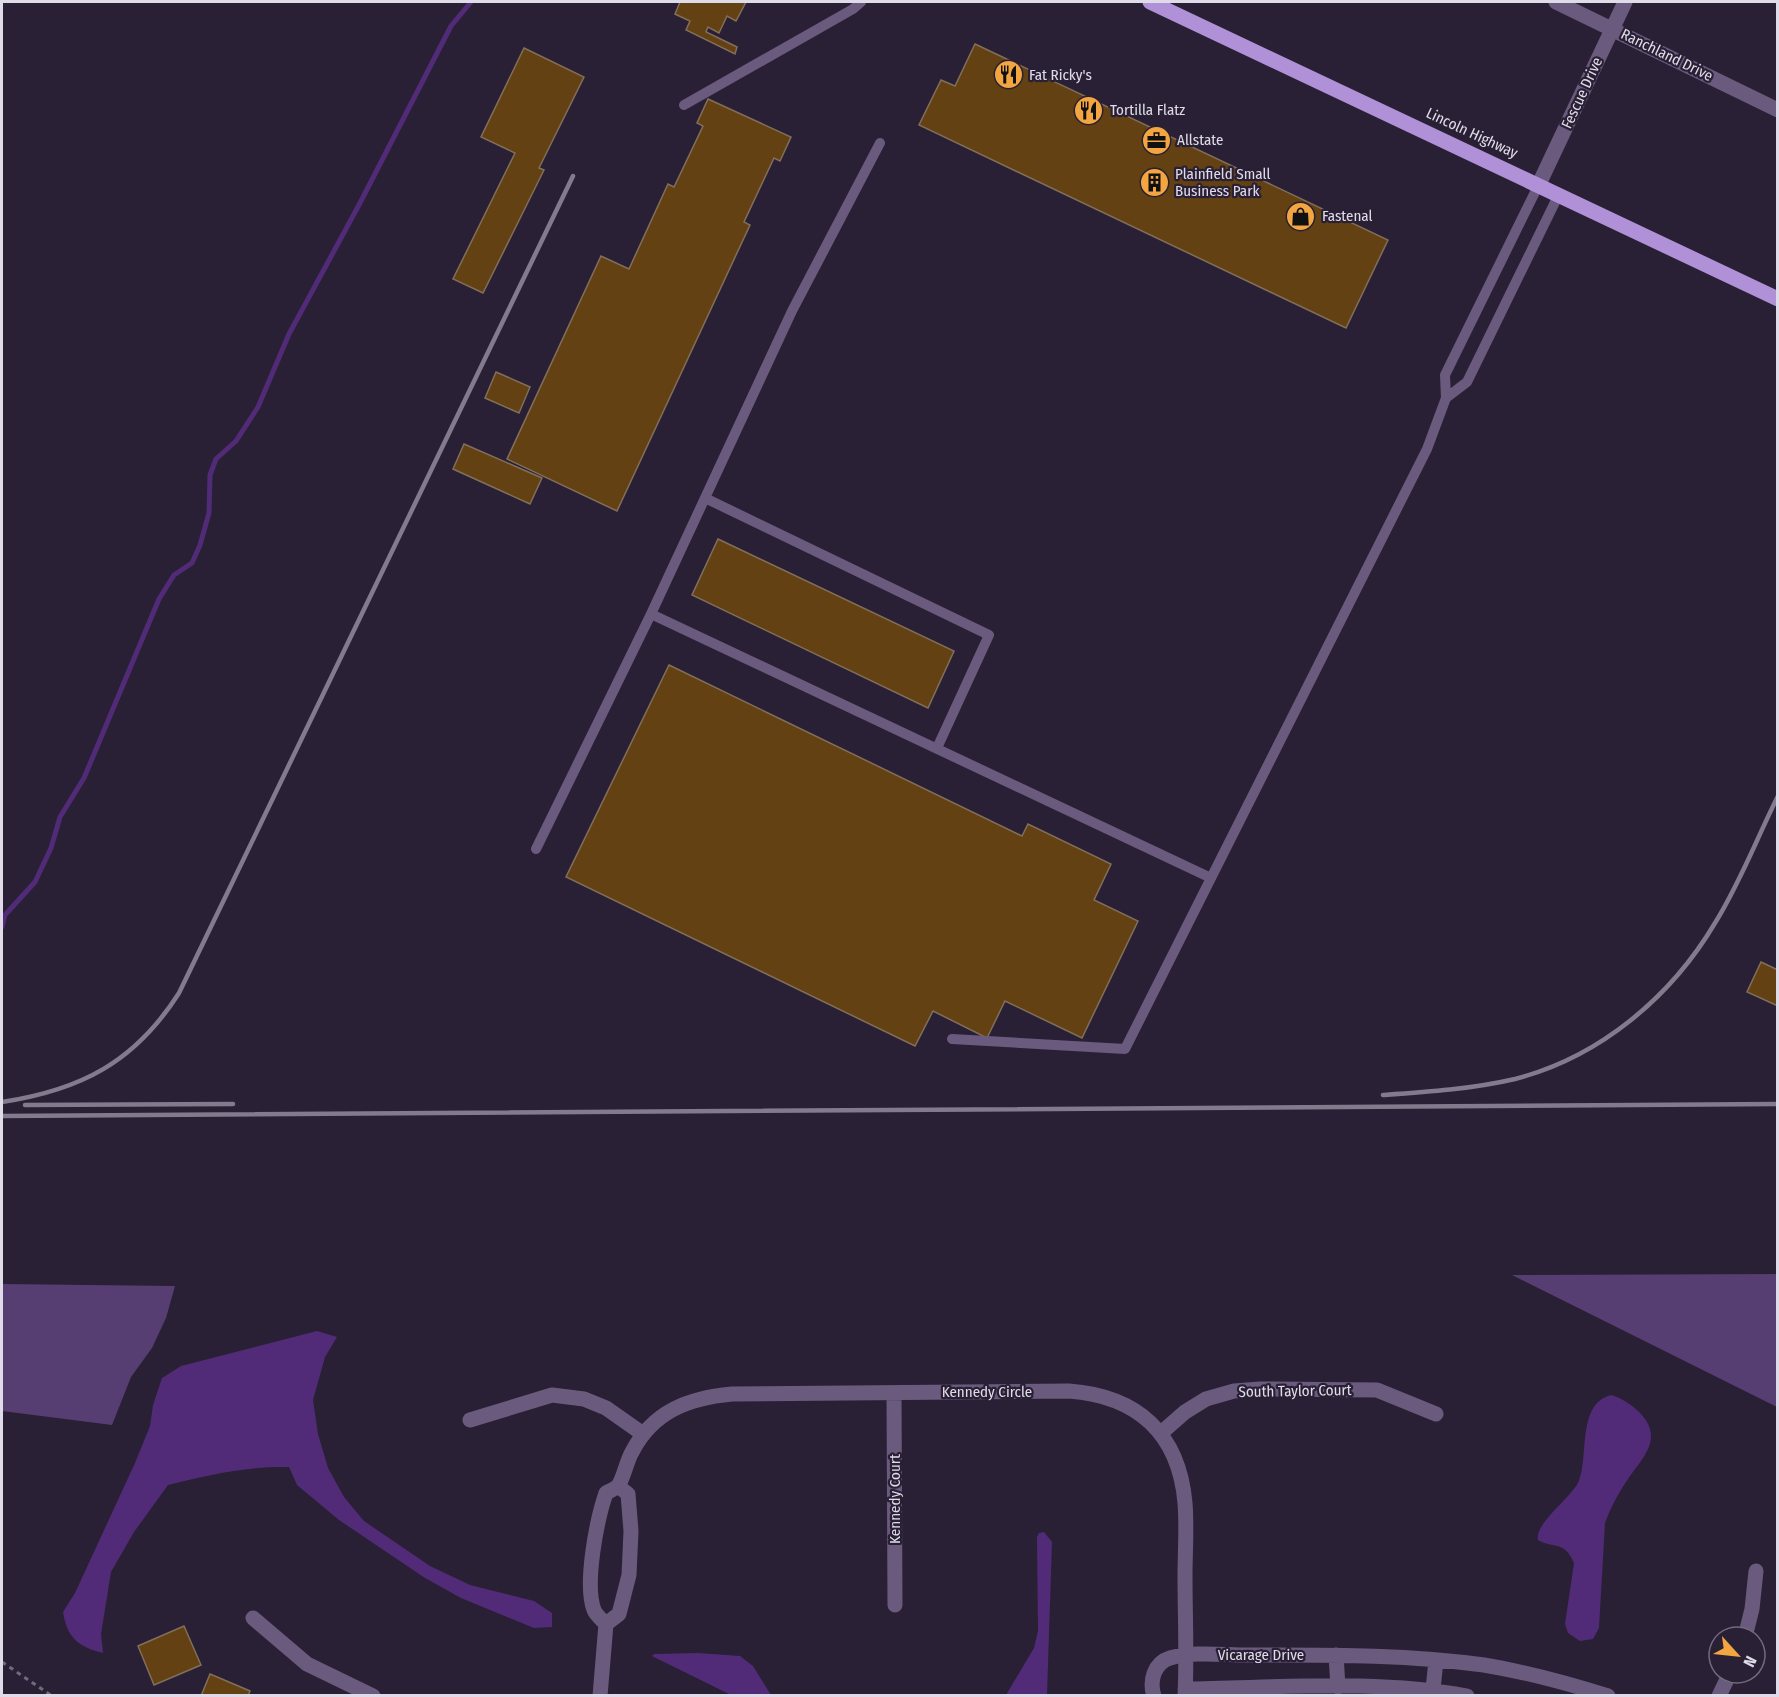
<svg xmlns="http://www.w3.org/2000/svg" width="1779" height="1697" font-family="'Fira Sans Condensed',sans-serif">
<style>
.green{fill:#563d72}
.water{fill:#512b77}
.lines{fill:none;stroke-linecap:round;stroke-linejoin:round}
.stream{stroke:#512b77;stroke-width:5}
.building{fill:#634113;stroke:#826f5a;stroke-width:1.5}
.path{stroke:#716a7c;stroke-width:3;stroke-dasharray:4.5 4.5;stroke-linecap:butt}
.service{stroke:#6a5b7e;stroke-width:10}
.minor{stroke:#6a5b7e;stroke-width:15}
.primary{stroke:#b090d7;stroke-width:15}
.rail{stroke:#837b8d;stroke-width:4.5}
.labels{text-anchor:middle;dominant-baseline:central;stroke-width:4.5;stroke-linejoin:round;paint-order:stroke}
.street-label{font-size:15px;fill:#e0dbe8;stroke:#292035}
.poi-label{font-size:15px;fill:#e0dbe8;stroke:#292035;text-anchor:start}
</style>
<rect width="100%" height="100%" fill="#292035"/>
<!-- green -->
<path class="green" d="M1777,1274V1407L1512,1275Z
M2,1284L175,1286L166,1318L152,1348L131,1377L112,1425L2,1411Z"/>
<!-- water -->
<path class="water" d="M317,1331L337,1337L325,1357L313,1400L318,1434L328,1468L344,1497L364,1521L430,1566L470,1585L534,1601L552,1613V1627L534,1628L461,1598L425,1578L339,1520L297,1485L289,1467C247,1466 208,1475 168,1485L134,1532L111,1572L101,1634L103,1653C78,1647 67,1637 63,1612L75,1593L135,1463L150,1426L153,1405L162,1378L181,1366Z
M1611,1395C1620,1397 1634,1406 1641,1414C1665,1440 1640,1460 1626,1482C1617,1495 1610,1509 1605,1523L1599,1628L1593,1639L1580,1641L1568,1633L1565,1624L1574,1563C1564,1540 1554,1549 1538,1540C1534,1524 1571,1498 1579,1481C1589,1455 1577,1404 1611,1395Z
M1044,1532L1052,1542L1047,1695H1006L1034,1648L1038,1631L1037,1537L1039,1533Z
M698,1653L740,1656L753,1666L771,1695H731L652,1656L654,1654Z"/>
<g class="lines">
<!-- stream -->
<path class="stream" d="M2,927L5,915L35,882L51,848L60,817L84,778L159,599L174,575L192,563L200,545L209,513L210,475L216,459L236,441L258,407L289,334L360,203L451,26L471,2"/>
</g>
<!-- building -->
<path class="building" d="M680,2H746L736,21L727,16L719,33L708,27L706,32L737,47L735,54L686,30L690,21L675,14Z
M975,44L1388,240L1346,328L919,125L941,80L955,86Z
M524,48L584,77L539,168L544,170L483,293L453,279L515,153L481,137Z
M708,99L791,137L780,161L774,158L744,222L750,225L617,511L507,459L601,256L629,269L668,184L674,187L703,126L697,123Z
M496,372L530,387L519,413L485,398Z
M464,444L542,478L530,504L453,469Z
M718,539L954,651L928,708L692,595Z
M669,665L1022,836L1028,824L1111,864L1094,900L1138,921L1082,1038L1005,1001L987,1038L933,1011L915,1046L566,877Z
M1761,962L1778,970V1006L1747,992Z
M184,1626L201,1665L154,1685L138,1646Z
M210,1674L250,1691L248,1696H201Z"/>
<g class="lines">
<!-- path -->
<path class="path" d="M2,1662L52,1696"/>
<!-- service -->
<path class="service" d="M684,105L853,9L861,2
M1446,398L1467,382L1559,194
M705,498L989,635L937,748
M651,614L1211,878
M536,849L651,614L792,311L880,143
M952,1039L1125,1049L1427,449L1446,398L1445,375L1539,184"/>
<!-- minor -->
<path class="minor" d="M1556,2L1778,110
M1539,184L1625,2
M894,1393L895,1605
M470,1420L552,1395L584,1399L606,1408L643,1434
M1161,1433L1185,1412L1206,1399L1234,1391L1260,1389L1377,1390L1436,1414
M253,1618L307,1664L373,1696
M606,1624C602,1620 596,1615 594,1610C584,1584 597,1519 606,1493C609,1491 615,1489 618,1486C623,1480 627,1460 632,1452C653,1411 689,1398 732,1394L1069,1391C1137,1396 1179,1433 1185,1503C1187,1527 1185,1552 1185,1576C1185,1616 1187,1656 1185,1696
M1745,1637L1752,1609L1756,1571
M1336,1655L1338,1687
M1185,1689C1277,1688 1376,1679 1467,1696
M1433,1690L1436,1660
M600,1696L606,1624L619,1614L629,1575L631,1531L628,1494L618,1486
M1154,1696C1149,1681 1154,1663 1170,1658C1192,1651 1224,1655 1247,1655C1326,1655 1405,1654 1484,1665C1526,1672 1567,1683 1608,1696
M1719,1696L1730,1673"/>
<!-- primary -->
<path class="primary" d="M1150,2L1778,299"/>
<!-- rail -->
<path class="rail" d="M1383,1095C1427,1092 1472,1089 1515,1079C1600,1057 1671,997 1715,923C1740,883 1757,838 1778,796
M2,1102C81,1090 135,1062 179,993L573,176
M25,1105L233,1104
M2,1116L1778,1104"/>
</g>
<!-- icons -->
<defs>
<symbol id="restaurant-disc" viewBox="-11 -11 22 22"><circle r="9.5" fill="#f2a541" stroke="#292035"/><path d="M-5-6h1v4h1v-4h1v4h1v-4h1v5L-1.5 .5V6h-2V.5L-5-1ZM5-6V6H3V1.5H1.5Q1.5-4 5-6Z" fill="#111"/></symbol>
<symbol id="office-disc" viewBox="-11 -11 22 22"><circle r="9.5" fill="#f2a541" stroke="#292035"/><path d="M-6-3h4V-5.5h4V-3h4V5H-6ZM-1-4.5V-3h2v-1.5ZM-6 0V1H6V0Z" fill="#111"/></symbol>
<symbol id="building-disc" viewBox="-11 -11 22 22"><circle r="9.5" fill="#f2a541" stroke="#292035"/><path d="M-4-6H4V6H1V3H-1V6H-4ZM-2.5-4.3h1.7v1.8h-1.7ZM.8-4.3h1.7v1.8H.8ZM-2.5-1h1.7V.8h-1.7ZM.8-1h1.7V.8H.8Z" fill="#111"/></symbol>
<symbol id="shop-disc" viewBox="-11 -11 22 22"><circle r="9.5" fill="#f2a541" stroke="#292035"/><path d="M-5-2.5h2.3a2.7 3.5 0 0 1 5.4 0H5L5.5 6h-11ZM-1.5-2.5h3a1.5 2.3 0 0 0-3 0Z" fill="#111"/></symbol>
</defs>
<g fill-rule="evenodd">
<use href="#restaurant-disc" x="992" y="58" width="33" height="33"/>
<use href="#restaurant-disc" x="1072" y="94" width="33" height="33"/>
<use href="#office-disc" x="1140" y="124" width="33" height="33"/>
<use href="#building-disc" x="1138" y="166" width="33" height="33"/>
<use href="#shop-disc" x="1284" y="200" width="33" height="33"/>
</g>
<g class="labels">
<!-- street labels -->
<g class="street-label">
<text transform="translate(1667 55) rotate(26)">Ranchland Drive</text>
<text transform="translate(1582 93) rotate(-65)">Fescue Drive</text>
<text transform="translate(1472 133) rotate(25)">Lincoln Highway</text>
<text transform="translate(1295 1391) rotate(-1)">South Taylor Court</text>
<text x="987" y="1392">Kennedy Circle</text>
<text transform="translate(895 1499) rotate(-90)">Kennedy Court</text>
<text x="1261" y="1655">Vicarage Drive</text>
</g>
<!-- poi labels -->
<g class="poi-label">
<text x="1029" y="75">Fat Ricky's</text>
<text x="1110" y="110">Tortilla Flatz</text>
<text x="1177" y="140">Allstate</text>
<text x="1175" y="174">Plainfield Small<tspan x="1175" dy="17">Business Park</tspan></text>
<text x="1322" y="216">Fastenal</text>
</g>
</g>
<!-- border -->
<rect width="1779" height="1697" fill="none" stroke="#e0dbe8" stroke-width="6"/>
<!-- north arrow -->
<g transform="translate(1737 1655) rotate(117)"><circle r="28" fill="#292035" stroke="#726b7d" stroke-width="1.5"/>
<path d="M0-4.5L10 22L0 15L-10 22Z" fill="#f2a541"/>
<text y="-9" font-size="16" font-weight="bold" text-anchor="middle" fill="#e0dbe8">N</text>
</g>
</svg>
